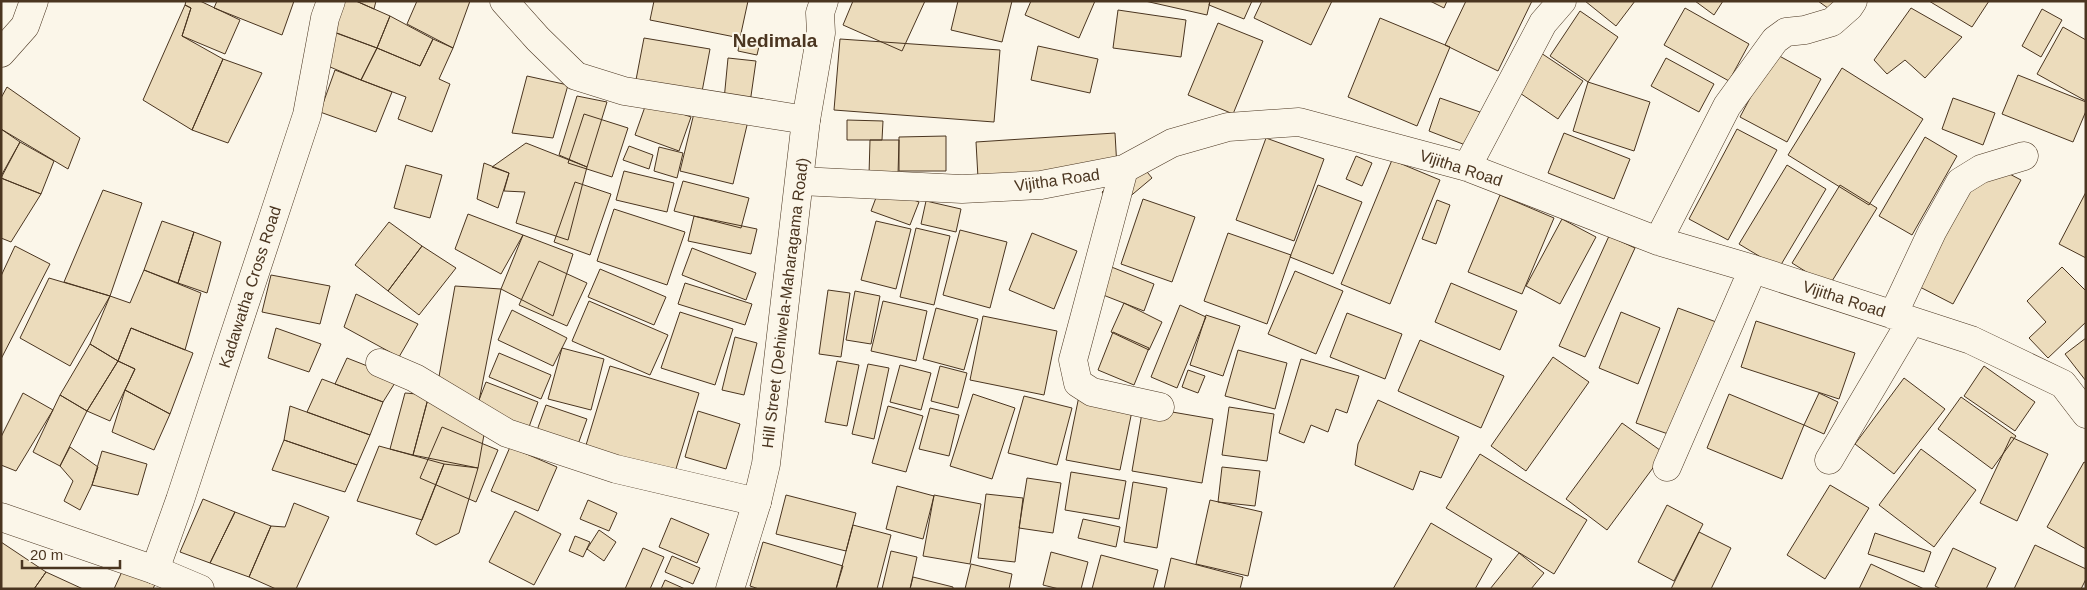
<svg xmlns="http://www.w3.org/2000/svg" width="2087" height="590" font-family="Arial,sans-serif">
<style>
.building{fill:#ecdcbc;stroke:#4a3520}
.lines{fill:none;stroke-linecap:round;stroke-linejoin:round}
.minor-casing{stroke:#4a3520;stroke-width:29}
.tertiary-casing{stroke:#4a3520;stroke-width:29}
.primary-casing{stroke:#4a3520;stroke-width:29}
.minor{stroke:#fbf6e9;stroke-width:28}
.tertiary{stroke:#fbf6e9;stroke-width:28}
.primary{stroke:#fbf6e9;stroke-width:28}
.labels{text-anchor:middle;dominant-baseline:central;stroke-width:4;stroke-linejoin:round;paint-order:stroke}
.street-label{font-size:16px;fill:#4a3520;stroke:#fbf6e9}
.quarter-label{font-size:19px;font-weight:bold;fill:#4a3520;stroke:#fbf6e9}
</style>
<rect width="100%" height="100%" fill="#fbf6e9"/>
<!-- building -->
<path class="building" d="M186,1H200L240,20L225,54L182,36L191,8L185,5Z
M217,1H294L282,35L214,8Z
M338,1H356L390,16L377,48L329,30Z
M356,1H376L374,9Z
M417,1H470L453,48L407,24Z
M654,1H748L740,38L650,20Z
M853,1H925L902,51L843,25Z
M958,1H1012L1002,42L951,30Z
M1031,1H1095L1079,38L1025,15Z
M1145,1H1210L1207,15Z
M1210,1H1252L1244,19L1209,5Z
M1262,1H1332L1311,45L1254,18Z
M1430,1H1447L1444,8Z
M1466,1H1532L1498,71L1445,45Z
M1585,1H1635L1616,26Z
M1695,1H1723L1714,15Z
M1818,1H1839L1832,11Z
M1929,1H1989L1972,27Z
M185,5L191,8L182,36L223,59L192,130L143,100Z
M1685,8L1749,44L1729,81L1664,45Z
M1911,8L1962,37L1925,78L1905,60L1887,74L1874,60Z
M2042,9L2062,20L2041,57L2022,46Z
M1118,10L1186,20L1181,57L1113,48Z
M1580,11L1618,37L1588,82L1550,56Z
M390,16L433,39L420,66L377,48Z
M1380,18L1450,47L1417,126L1348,97Z
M1218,23L1263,41L1233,114L1188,95Z
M2063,27L2086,40V101L2037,74Z
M336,33L377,48L361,80L323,64Z
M644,38L710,49L701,97L635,85Z
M740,38L760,42L757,55L738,51Z
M433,39L453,48L439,79L450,84L432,132L398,119L406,97L361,80L377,48L420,66Z
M840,39L1000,50L994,122L834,110Z
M1038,46L1098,59L1090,93L1031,80Z
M1538,51L1583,81L1558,119L1514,89Z
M1774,53L1821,79L1787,142L1740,117Z
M728,58L756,61L750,103L724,100Z
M1666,58L1714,84L1699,112L1651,86Z
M223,59L262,73L228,143L192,130Z
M1842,68L1923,119L1869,205L1788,155Z
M335,70L392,92L376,132L320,112Z
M2018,75L2086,102V111L2073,142L2002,114Z
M527,76L568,85L553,138L512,133Z
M1588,82L1650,102L1634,151L1573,131Z
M7,87L80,138L68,169L1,129V98Z
M577,96L607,102L587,167L559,155Z
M1440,98L1480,112L1468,146L1429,131Z
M1953,98L1995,113L1983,145L1942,129Z
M647,101L691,117L679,151L635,135Z
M695,109L748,121L733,184L680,171Z
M584,114L628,128L612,177L568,163Z
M847,120L883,121L882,140H847Z
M1,129L20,142L1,176Z
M1737,129L1777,150L1728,240L1689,219Z
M1115,133L1117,168L978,178L976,142Z
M1564,133L1630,159L1614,199L1548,173Z
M946,136V171H899V137Z
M1925,137L1957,156L1912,235L1879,216Z
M1266,138L1324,159L1294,241L1236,220Z
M870,140H899L898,175H869Z
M20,142L54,161L41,194L1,178Z
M526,143L587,167L568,240L516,223L525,192L504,191L509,173L492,167Z
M629,146L653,155L649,169L623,160Z
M659,147L683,153L677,178L654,171Z
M1356,156L1372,163L1362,186L1346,179Z
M1392,160L1440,180L1390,304L1341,284Z
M1139,162L1152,178L1115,209L1102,192Z
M484,163L509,173L498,208L477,199Z
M406,165L442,175L430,218L394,208Z
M1787,165L1826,189L1779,268L1739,244Z
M2002,170L2021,180L1953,304L1916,285L1973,182Z
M624,171L674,183L667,212L616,200Z
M1,178L41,194L11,242L1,238Z
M683,181L749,198L741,228L674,211Z
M575,182L611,194L590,255L554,242Z
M1318,185L1362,202L1333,274L1290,257Z
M1840,185L1877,208L1829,286L1792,263Z
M880,187L919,202L910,225L871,211Z
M103,190L142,203L110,296L64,282Z
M2086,192V258L2059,244Z
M1500,195L1554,218L1522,294L1468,272Z
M1143,199L1195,217L1172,282L1121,264Z
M1437,200L1450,205L1436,244L1422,239Z
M926,201L961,209L956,232L921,224Z
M614,209L685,232L667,285L597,261Z
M468,214L523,235L501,274L455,249Z
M694,216L757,229L751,254L688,241Z
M1562,219L1596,237L1560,304L1526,286Z
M162,221L194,232L178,283L144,270Z
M876,221L911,229L896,289L861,280Z
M389,222L422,246L388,291L355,265Z
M916,228L950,236L934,305L900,297Z
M960,230L1007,242L990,308L943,295Z
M194,232L221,242L207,293L178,283Z
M1032,233L1077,251L1054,309L1009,290Z
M1228,233L1291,255L1267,324L1204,301Z
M523,235L573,254L553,316L501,289Z
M1609,236L1635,248L1585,357L1559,346Z
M15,246L50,264L1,359V276Z
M422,246L456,268L419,315L388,291Z
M692,248L756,273L746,300L682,275Z
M539,261L587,283L567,326L519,305Z
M1109,266L1154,284L1144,311L1098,293Z
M2062,267L2086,291V322L2048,358L2029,338L2046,322L2027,301Z
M600,269L666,297L654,325L588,297Z
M144,270L201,293L185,350L131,328L118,361L90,344L110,296L130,303Z
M1295,271L1343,291L1316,354L1268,334Z
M271,275L330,286L320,324L262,312Z
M49,278L110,296L70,366L20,338Z
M685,283L752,304L745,325L678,304Z
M1451,283L1517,311L1500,350L1435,322Z
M455,286L501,289L479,401L437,388Z
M828,290L850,293L841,357L819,354Z
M855,291L880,296L871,344L846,340Z
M356,294L418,324L399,357L344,327Z
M589,301L668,335L650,375L572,341Z
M883,301L927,311L916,361L871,351Z
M1124,303L1162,322L1149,350L1111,332Z
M1180,305L1206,317L1177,388L1151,377Z
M936,308L978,319L964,370L923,359Z
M1678,308L1719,323L1677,437L1636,423Z
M512,310L567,338L553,366L498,340Z
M680,312L733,329L715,385L661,368Z
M1621,312L1660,328L1638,384L1599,368Z
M1347,313L1402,334L1385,379L1330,357Z
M1206,315L1240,326L1223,376L1190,365Z
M983,316L1057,331L1044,395L970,380Z
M1756,321L1855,353L1839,399L1741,367Z
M131,328L193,353L170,414L125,390L135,369L118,361Z
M276,328L321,344L309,372L268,358Z
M1113,332L1149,348L1134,385L1098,370Z
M735,337L757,343L744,395L722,390Z
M2086,338V381L2065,354Z
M1420,340L1504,376L1481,428L1398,391Z
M90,344L118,361L87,411L60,395Z
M562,348L604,359L591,410L548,399Z
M1238,350L1287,363L1275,409L1225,396Z
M499,353L551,375L541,399L489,377Z
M1553,357L1589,382L1526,471L1491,446Z
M347,358L398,378L383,402L335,384Z
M1301,359L1359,376L1347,413L1336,409L1328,432L1311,425L1304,443L1279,433Z
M118,361L135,369L110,421L87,411Z
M837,361L859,365L847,426L825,422Z
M868,364L889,368L874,439L852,434Z
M900,365L931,373L921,410L890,402Z
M610,366L699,393L672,482L583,455Z
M940,366L967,373L958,408L931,401Z
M1984,366L2035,402L2015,431L1964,396Z
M1188,370L1205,376L1198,393L1182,387Z
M1904,378L1945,409L1894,474L1855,444Z
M322,379L383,402L370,435L307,412Z
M486,382L538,402L525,438L472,418Z
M125,390L170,414L154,450L112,432Z
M23,393L53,410L16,471L1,465V437Z
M405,393L429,395L413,455L390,449Z
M1819,393L1838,402L1824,434L1804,425Z
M973,394L1015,408L992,479L950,466Z
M1729,394L1804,425L1782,479L1707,448Z
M60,395L87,411L60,466L33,452Z
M429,395L485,429L478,468L413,455Z
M1024,396L1072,408L1057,465L1008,453Z
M1079,396L1133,406L1120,470L1066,460Z
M1961,397L2016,436L1992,469L1938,429Z
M1378,400L1459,437L1441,478L1420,471L1413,490L1355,465L1358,444Z
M546,405L587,419L576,450L535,436Z
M290,406L370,435L357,465L284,440Z
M888,406L923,416L906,472L872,463Z
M1143,407L1213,419L1202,483L1132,471Z
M1229,407L1274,414L1267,461L1222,455Z
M930,408L959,415L949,456L919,449Z
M698,411L740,424L726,469L685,457Z
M1622,423L1664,453L1607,530L1566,499Z
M442,427L498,450L476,502L420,478Z
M2011,437L2048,454L2017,521L1980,503Z
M284,440L357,465L345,492L272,470Z
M379,446L444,464L422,520L357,501Z
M70,447L98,467L92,485L80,510L64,501L73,481L60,466Z
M510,447L557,467L538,511L491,491Z
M1921,449L1976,490L1934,547L1879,505Z
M102,451L147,464L138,495L92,485Z
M1480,454L1587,520L1554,574L1446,508Z
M2084,462L2086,463V549L2047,527Z
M444,464L478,468L459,533L436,545L416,534Z
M1222,467L1260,471L1255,506L1218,502Z
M1071,472L1126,481L1119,519L1065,510Z
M1027,478L1061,483L1053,533L1019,528Z
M1133,482L1167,488L1157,548L1124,542Z
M1830,485L1869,508L1825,579L1787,555Z
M897,486L934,496L923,539L886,529Z
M986,494L1023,498L1015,562L978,558Z
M786,495L856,513L846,551L776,534Z
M934,495L981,504L970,564L923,556Z
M203,499L235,512L210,563L180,552Z
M588,500L617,513L609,531L580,519Z
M1210,500L1262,512L1248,576L1196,564Z
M294,503L329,517L296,589H276L249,577L271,526L285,527Z
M1667,505L1703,524L1674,581L1638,562Z
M515,511L561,534L534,585L489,562Z
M235,512L271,526L249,577L210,563Z
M671,518L709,534L697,563L659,547Z
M1083,519L1120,527L1116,547L1078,538Z
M1431,523L1492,559L1475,589H1393Z
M853,525L891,535L877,589H836Z
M599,530L616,542L604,561L587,549Z
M1699,532L1731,548L1711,589H1671Z
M1875,533L1931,552L1924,572L1868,554Z
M575,536L590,542L583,557L569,551Z
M1,542L46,572L34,589H1Z
M763,542L843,566L836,589H759L750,586Z
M2035,545L2086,569V579L2081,589H2014Z
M643,548L664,557L650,589H625Z
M1953,548L1996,568L1986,589H1941L1935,586Z
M891,551L917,557L910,589H882Z
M1051,552L1088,562L1081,589H1059L1043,585Z
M1519,553L1544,573L1531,589H1490Z
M1101,555L1158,570L1153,589H1092Z
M672,556L700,568L693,584L665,572Z
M1171,558L1243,577L1240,589H1164Z
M971,564L1012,574L1009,589H965Z
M1871,564L1924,589H1859Z
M125,565L157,579L153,589H114Z
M46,572L83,589H34Z
M913,577L953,587V589H910Z
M665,580L685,589H661Z"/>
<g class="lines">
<defs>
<path id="minor" d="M504,1L538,39L576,76L624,91L806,120
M1,53L25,26L34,1
M1467,167L1543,23L1562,1
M1124,169L1073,360L1078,383L1092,392L1160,407
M800,181L962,189L1041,185L1124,169L1172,143L1228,127L1299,122L1467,167L1658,241L1753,269L1971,340L2063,384L2086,414
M1658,241L1727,106L1775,40L1786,32L1805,30L1832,22L1849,7L1853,1
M1893,315L1932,232L1960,182L1981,169L2024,156
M380,363L415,378L507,433L616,469L757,502
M1829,460L1911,321
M1667,467L1753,269
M155,570L180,500L307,115L325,18L331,1"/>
<path id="tertiary" d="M1,517L155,570L200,589"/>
<path id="primary" d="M730,589L757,502L766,464L806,120L821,33L820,13L824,1"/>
</defs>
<!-- minor casing -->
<use href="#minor" class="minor-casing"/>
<!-- tertiary casing -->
<use href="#tertiary" class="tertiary-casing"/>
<!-- primary casing -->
<use href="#primary" class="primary-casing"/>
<!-- minor -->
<use href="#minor" class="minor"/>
<!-- tertiary -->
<use href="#tertiary" class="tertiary"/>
<!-- primary -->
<use href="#primary" class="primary"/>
</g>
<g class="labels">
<!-- street labels -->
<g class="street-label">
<text transform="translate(1461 168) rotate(18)">Vijitha Road</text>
<text transform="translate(1057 180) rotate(-8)">Vijitha Road</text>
<text transform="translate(250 287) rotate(-72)">Kadawatha Cross Road</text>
<text transform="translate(1844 299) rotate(18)">Vijitha Road</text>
<text transform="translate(785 303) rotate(-83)">Hill Street (Dehiwela-Maharagama Road)</text>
</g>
<!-- quarter labels -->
<g class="quarter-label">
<text x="775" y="40">Nedimala</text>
</g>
</g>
<!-- border -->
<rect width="2087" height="590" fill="none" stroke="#4a3520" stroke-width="5"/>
<!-- scale -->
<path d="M22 560v8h98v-8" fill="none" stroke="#4a3520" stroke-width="2.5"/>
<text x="30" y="560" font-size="15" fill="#4a3520" stroke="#fbf6e9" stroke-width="4" paint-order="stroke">20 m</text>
</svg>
